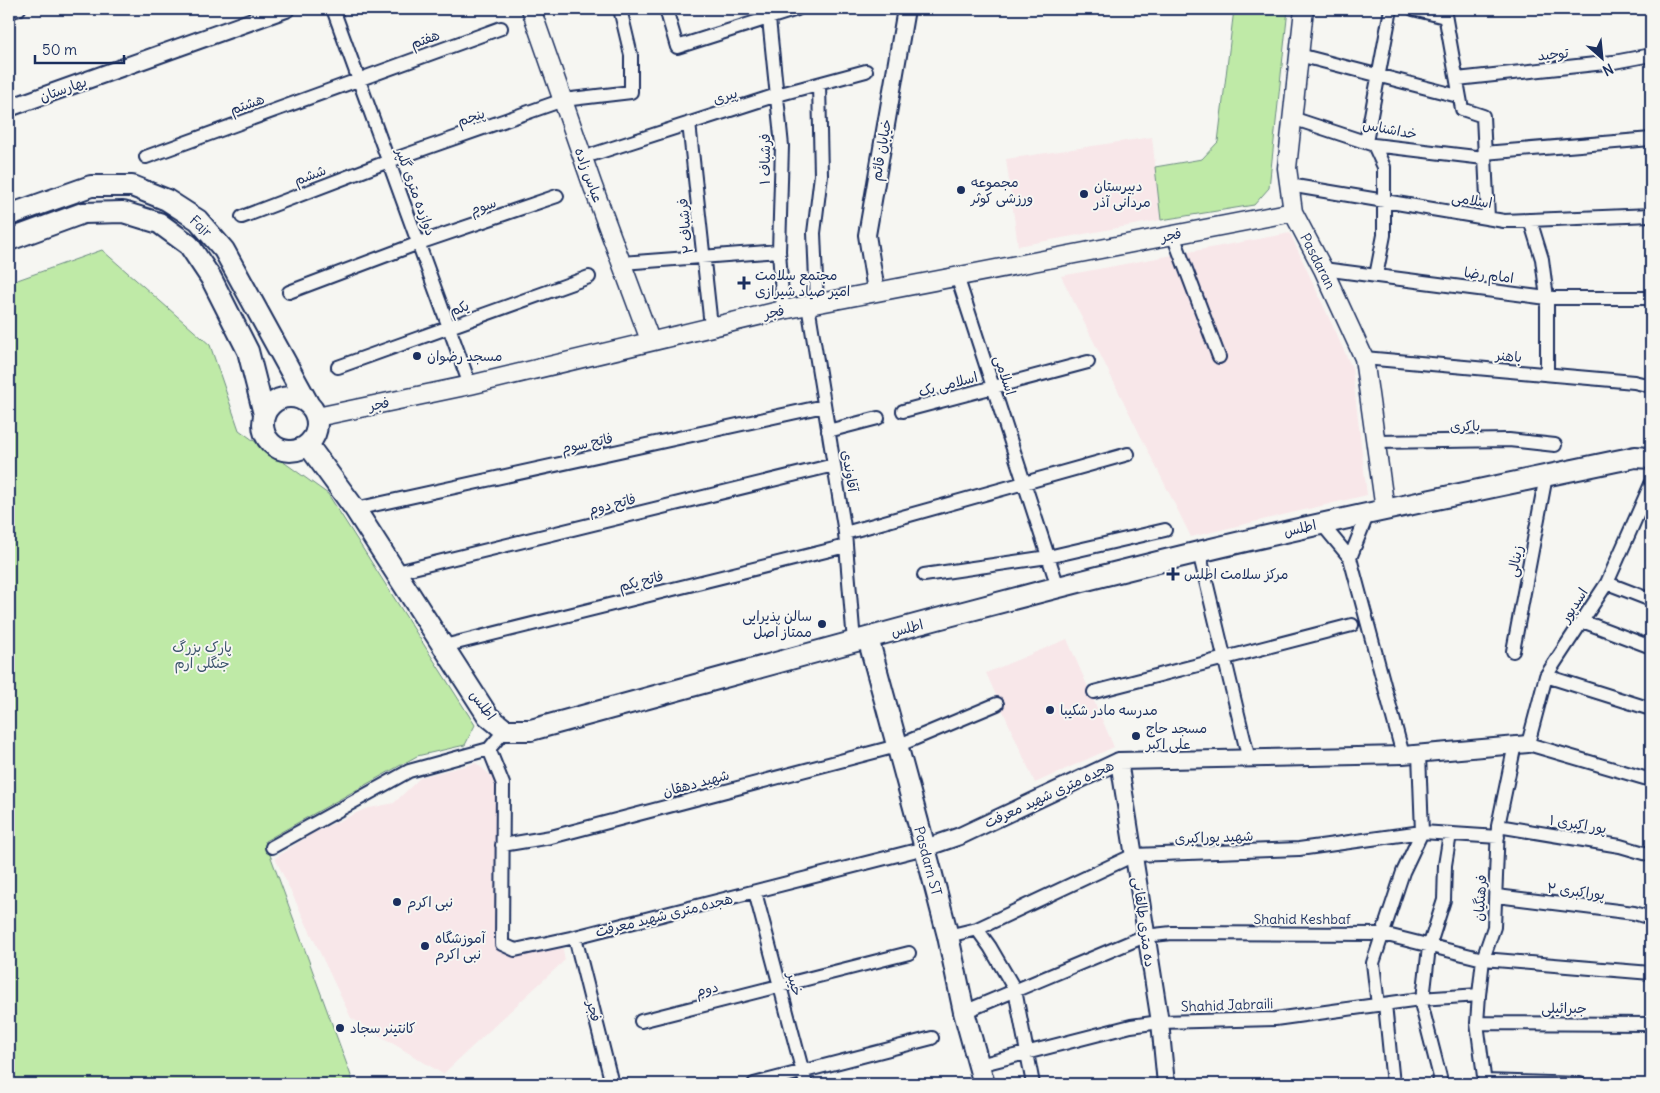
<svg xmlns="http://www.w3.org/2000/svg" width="1660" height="1093" font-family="Delius,'Playpen Sans Arabic',sans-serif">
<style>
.built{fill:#f8e7e9}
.green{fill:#bfeaa7;stroke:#6d8c82}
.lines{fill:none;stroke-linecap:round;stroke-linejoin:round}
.minor-casing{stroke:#1b2f5e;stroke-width:16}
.tertiary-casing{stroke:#1b2f5e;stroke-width:20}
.secondary-casing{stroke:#1b2f5e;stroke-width:21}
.primary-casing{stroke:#1b2f5e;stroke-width:24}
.minor{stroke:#f6f6f2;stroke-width:12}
.tertiary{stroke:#f6f6f2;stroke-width:16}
.secondary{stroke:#f6f6f2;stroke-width:18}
.primary{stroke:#f6f6f2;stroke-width:20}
.poi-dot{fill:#1b2f5e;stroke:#f6f6f2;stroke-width:2}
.labels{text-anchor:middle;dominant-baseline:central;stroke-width:4;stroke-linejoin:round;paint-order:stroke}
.street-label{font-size:14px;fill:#1b2f5e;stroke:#f6f6f2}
.poi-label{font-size:14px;fill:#1b2f5e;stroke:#f6f6f2;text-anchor:start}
.park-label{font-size:14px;fill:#3c546d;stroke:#f6f6f2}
</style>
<rect width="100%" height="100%" fill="#f6f6f2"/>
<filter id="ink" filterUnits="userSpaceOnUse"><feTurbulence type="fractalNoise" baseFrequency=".02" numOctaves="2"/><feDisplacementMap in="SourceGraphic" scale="10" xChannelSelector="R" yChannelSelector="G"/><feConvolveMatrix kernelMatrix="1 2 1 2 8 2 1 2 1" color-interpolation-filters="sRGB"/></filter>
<g filter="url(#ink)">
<!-- built -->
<path class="built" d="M1152,137L1161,220L1018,246L1006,159Z
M1290,233L1352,368L1367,495L1191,537L1061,276Z
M1067,639L1114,747L1035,783L986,673Z
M476,763L500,783L497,948L516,958L562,945L565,960L443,1074L351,1018L275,858L313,833L365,809L394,803L421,777Z"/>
<!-- green -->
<path class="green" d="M1234,9H1288L1269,188L1254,205L1161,220L1155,167L1202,159L1218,142Z
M102,250L210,345L239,430L328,494L475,725L465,745L417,756L265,841L354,1084H9V283Z"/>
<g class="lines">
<defs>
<path id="minor" d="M333,9L470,385
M666,9L677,47L797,9
M768,9L782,146L779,251L783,310
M1413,9L1445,17
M1444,9L1462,109L1483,116L1488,218
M9,12L19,9
M1299,55L1458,96
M1457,79L1614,62L1651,55
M1292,118L1374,145L1484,158
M689,123L711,326
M1366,142L1391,9
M1374,145L1384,167V235L1376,276
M1484,153L1651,139
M594,154L777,95L866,71
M146,157L501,28
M1289,185L1504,221L1651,215
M242,217L389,161L563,100L631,92V55L620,9
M1530,220L1542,259L1547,298V374
M1173,235L1219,357
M622,263L779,251
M1323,269L1547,298H1651
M957,276L1058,587
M289,292L419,243L557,196
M817,303L814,233L821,175L819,84
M808,305L845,533L854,642
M1364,358L1634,382L1651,386
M338,367L589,277
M903,411L1088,362
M828,431L878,418
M1376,442L1509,440L1555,445
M1651,484L1607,583L1546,676L1528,744L1651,780
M355,509L824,406
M1321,523L1350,558L1368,513
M845,533L1128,454
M1199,552L1249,760
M1350,558L1403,755
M397,572L834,465
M924,575L1048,557L1165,530
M1607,583L1651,600
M1582,621L1651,647
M444,646L846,546
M1513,651L1546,476
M1546,676L1651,709
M1094,692L1352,625
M489,749L503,784L502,944L515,950L575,937L925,848
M1498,826L1620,846L1651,855
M502,845L551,837L897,746L997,704
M272,847L409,771L489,749L505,730
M755,892L806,1084
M1497,896L1634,913L1651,918
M977,929L990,947L1015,990L1033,1084
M948,936L977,929L1134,855L1299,849L1422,832L1498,837
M575,937L612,1084
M1420,999L1440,1077L1439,1084
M1423,999L1429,947L1444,900L1445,865L1450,834
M1385,1004L1393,1084
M1378,1005L1373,963L1403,872L1422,832L1419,754
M964,1012L1145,936L1172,933L1383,934L1483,959L1651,973
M641,1021L909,953
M1477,1023L1651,1024
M979,1065L1131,1026L1160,1022L1275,1019L1420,999L1479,995
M1485,1081L1580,1084
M754,1084L932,1038
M1485,1084L1477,1023L1479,995L1483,959L1494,927L1498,826L1515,744"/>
<path id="tertiary" d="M9,108L286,9
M876,291L867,235L906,9
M1119,761L1160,1022L1166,1084
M925,848L960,836L1119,761L1403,755L1528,744"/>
<path id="secondary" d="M531,9L592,184L650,340
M1304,9L1287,168L1293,212L1323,269L1364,358L1385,510
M317,417L470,385L783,310L1293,212"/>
<path id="primary" d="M9,215L91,186H132L167,200L198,220L224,250L308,403
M9,240L83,213L123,212L159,223L189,245L211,278L248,351L264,414
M263 424a27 27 0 1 1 54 0a27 27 0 1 1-54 0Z
M308,445L355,509L488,716L505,730H531C753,670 975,606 1199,552C1344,517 1489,488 1635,457L1651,458
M868,638L925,848L948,936L964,1012L984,1084"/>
</defs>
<!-- minor casing -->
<use href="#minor" class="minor-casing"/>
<!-- tertiary casing -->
<use href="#tertiary" class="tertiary-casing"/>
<!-- secondary casing -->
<use href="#secondary" class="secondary-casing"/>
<!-- primary casing -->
<use href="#primary" class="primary-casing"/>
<!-- minor -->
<use href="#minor" class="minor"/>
<!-- tertiary -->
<use href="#tertiary" class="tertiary"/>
<!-- secondary -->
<use href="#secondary" class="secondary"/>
<!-- primary -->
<use href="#primary" class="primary"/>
</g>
</g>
<!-- markers -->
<g class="poi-dot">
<circle cx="961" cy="190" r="5"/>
<circle cx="1084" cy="194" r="5"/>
<path d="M741.5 275.5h5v5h5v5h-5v5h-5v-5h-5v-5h5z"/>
<circle cx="417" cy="356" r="5"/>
<path d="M1170.5 566.5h5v5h5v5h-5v5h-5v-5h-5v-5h5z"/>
<circle cx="822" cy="624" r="5"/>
<circle cx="1050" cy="710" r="5"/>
<circle cx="1136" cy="736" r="5"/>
<circle cx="397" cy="902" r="5"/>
<circle cx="425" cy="946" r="5"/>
<circle cx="340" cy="1028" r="5"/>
</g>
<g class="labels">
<!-- street labels -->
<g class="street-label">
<text transform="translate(425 39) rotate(-20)">هفتم</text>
<text transform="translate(1553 54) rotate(-6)">توحید</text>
<text transform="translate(63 89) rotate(-20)">بهارستان</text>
<text transform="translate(725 96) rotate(-17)">پیری</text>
<text transform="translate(247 104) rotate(-20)">هشتم</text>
<text transform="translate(471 117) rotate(-19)">پنجم</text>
<text transform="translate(1390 129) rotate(11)">خداشناس</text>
<text transform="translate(881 150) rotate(-80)">خیابان قائم</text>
<text transform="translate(765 159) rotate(-90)">فرشباف ۱</text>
<text transform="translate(310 175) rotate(-21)">ششم</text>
<text transform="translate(589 175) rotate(70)">عباس زاده</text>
<text transform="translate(416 192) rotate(70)">دوازده متری گلپر</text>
<text transform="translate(1472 200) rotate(9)">اسلامی</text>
<text transform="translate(483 206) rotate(-19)">سوم</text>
<text transform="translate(201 226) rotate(43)">Fajr</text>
<text transform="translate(685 226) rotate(-96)">فرشباف ۲</text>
<text transform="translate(1171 235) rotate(-11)">فجر</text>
<text transform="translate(1318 261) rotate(63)">Pasdaran</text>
<text transform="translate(1489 275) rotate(7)">امام رضا</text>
<text transform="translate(459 308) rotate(-20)">یکم</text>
<text transform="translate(774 312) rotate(-12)">فجر</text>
<text transform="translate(1509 356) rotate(5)">باهنر</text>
<text transform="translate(1005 375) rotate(72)">اسلامی</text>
<text transform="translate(948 384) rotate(-15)">اسلامی یک</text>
<text transform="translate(379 404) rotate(-12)">فجر</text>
<text transform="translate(1465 426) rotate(-1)">باکری</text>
<text transform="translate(587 443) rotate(-12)">فاتح سوم</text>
<text transform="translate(850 471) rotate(81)">آقاوندی</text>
<text transform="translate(612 504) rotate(-14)">فاتح دوم</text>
<text transform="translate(1300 528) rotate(-13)">اطلس</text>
<text transform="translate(1515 561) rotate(-79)">زینالی</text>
<text transform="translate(641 581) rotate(-14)">فاتح یکم</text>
<text transform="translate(1574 605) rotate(-57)">اسدپور</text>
<text transform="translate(907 628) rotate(-15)">اطلس</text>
<text transform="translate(483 705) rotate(53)">اطلس</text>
<text transform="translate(696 783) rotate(-15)">شهید دهقان</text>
<text transform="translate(1049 794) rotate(-25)">هجده متری شهید معرفت</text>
<text transform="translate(1578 824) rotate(9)">پور اکبری ۱</text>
<text transform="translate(1214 837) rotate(-2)">شهید پوراکبری</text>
<text transform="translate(928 861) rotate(75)">Pasdarn ST</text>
<text transform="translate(1576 891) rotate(7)">پوراکبری ۲</text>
<text transform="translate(1480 898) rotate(-86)">فرهنگیان</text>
<text transform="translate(664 915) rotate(-14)">هجده متری شهید معرفت</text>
<text x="1302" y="919">Shahid Keshbaf</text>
<text transform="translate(1144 922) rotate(82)">ده متری طالقانی</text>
<text transform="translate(795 984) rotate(75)">خیبر</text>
<text transform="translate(707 989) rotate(-13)">دوم</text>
<text transform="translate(1227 1005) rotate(-2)">Shahid Jabraili</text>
<text x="1564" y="1008">جبرائیلی</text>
<text transform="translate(594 1011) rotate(76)">فجر</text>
</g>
<!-- poi labels -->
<g class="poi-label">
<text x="971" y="182">مجموعه<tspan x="971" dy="16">ورزشی کوثر</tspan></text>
<text x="1094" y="186">دبیرستان<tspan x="1094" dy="16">مردانی آذر</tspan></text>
<text x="755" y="275">مجتمع سلامت<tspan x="755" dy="16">امیر صیاد شیرازی</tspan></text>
<text x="427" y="356">مسجد رضوان</text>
<text x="1184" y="574">مرکز سلامت اطلس</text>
<text x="812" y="616" text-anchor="end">سالن پذیرایی<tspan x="812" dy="16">ممتاز اصل</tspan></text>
<text x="1060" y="710">مدرسه مادر شکیبا</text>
<text x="1146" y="728">مسجد حاج<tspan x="1146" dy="16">علی اکبر</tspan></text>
<text x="407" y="902">نبی اکرم</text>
<text x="435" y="938">آموزشگاه<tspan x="435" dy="16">نبی اکرم</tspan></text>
<text x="350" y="1028">کانتینر سجاد</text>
</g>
<!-- park labels -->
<g class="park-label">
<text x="202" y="647">پارک بزرگ<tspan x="202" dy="16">جنگلی ارم</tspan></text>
</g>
</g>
<!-- margin -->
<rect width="1660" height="1093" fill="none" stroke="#f6f6f2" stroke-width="30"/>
<rect x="15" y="15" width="1630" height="1063" fill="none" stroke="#1b2f5e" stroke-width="2" filter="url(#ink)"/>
<!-- north arrow -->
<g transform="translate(1602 58) rotate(153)" stroke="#f6f6f2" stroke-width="4" paint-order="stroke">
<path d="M0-4L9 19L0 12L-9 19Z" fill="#1b2f5e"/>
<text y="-8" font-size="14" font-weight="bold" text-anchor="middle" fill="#1b2f5e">N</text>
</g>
<!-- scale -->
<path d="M35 55v8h89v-8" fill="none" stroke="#1b2f5e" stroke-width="2.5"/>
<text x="42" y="55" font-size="15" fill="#1b2f5e" stroke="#f6f6f2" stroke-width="4" paint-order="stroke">50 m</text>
</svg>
